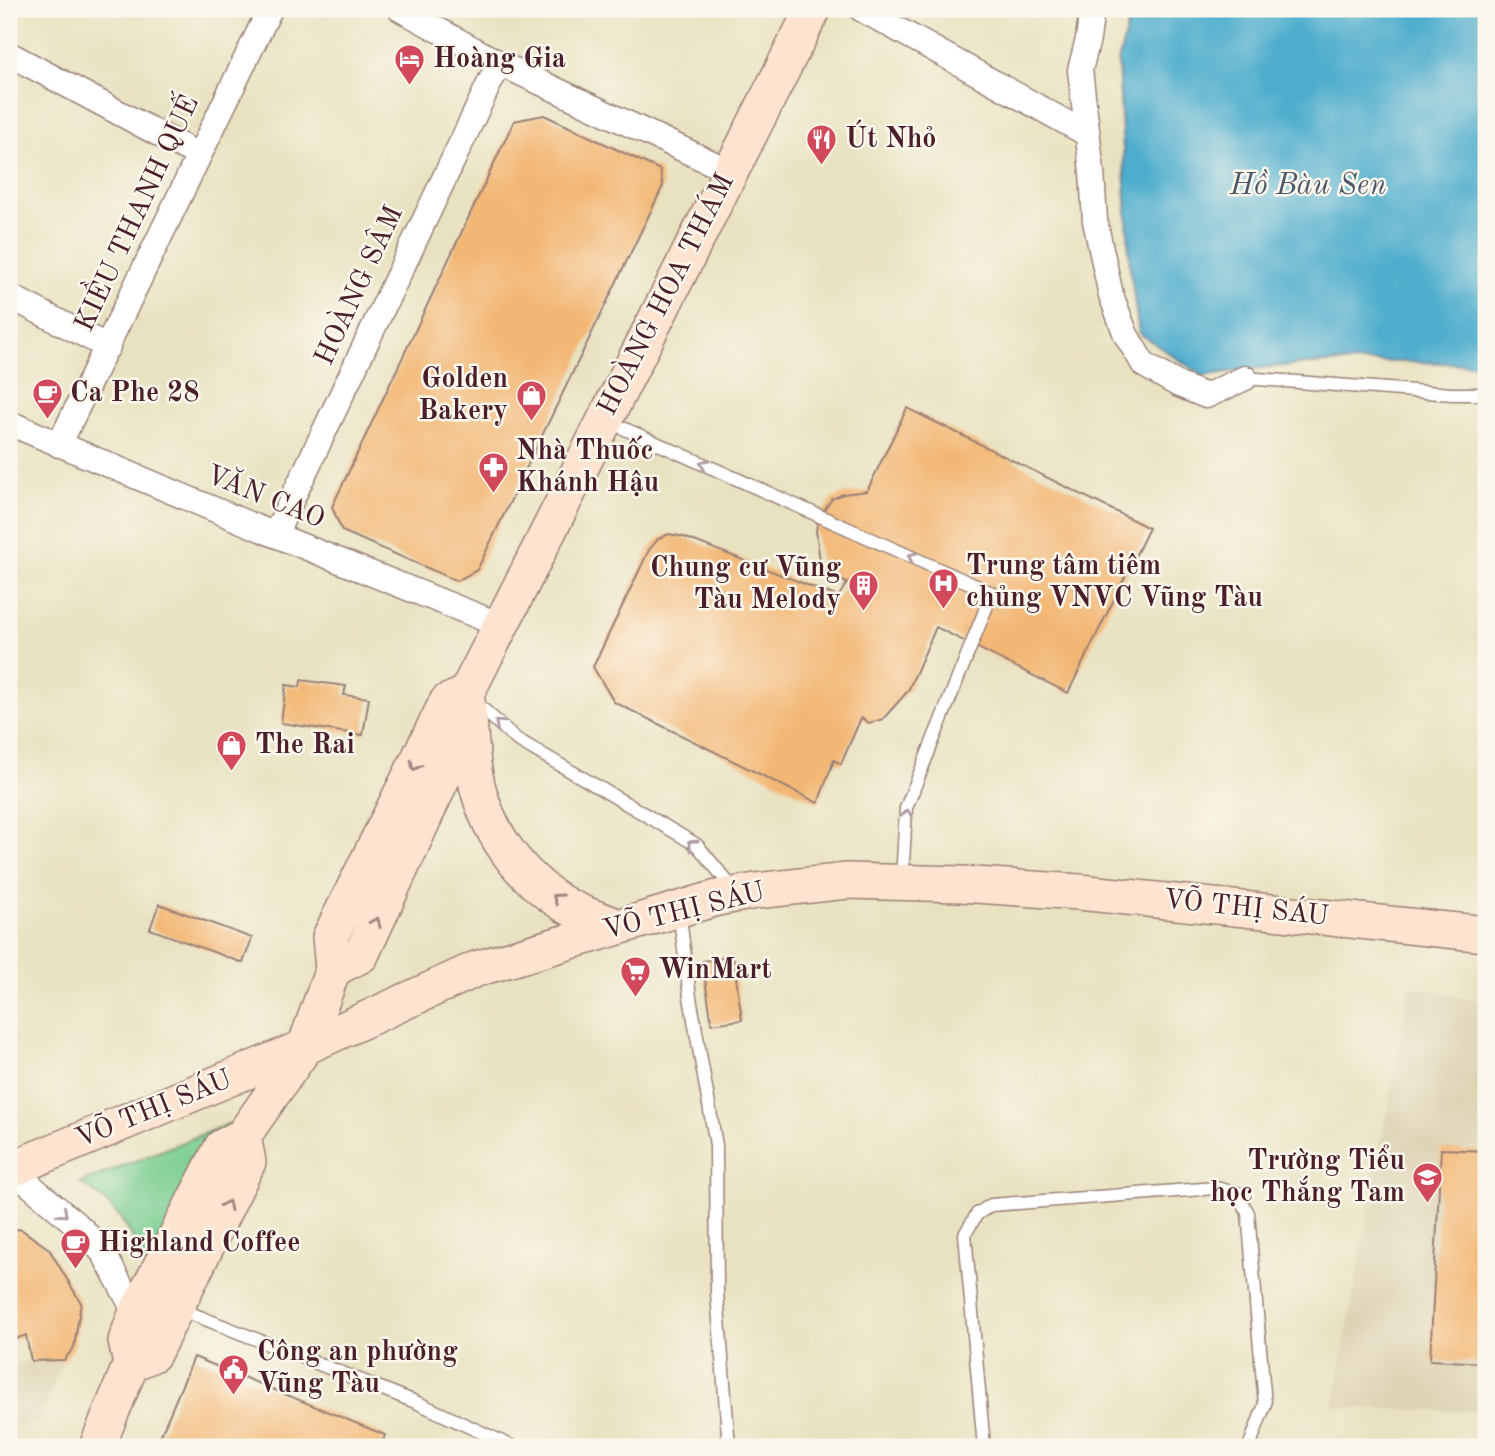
<svg xmlns="http://www.w3.org/2000/svg" width="1495" height="1456" font-family="'Old Standard TT',serif">
<style>
.built{fill:#ded3b4}
.green{fill:#79cd91;stroke:#62765e;stroke-width:2}
.water{fill:#50aece;stroke:#4d667c;stroke-width:2}
.building{fill:#f3b774}
.lines{fill:none;stroke-linecap:round;stroke-linejoin:round}
.lane-casing{stroke:#9a8076;stroke-width:15}
.street-casing{stroke:#9a8076;stroke-width:27}
.secondary-casing{stroke:#9a8076;stroke-width:38}
.lane{stroke:#fff;stroke-width:12}
.street{stroke:#fff;stroke-width:24}
.secondary{stroke:#fde4d1;stroke-width:35}
.oneway{stroke:#ae9aa0}
.oneway2{stroke:#a4827e}
.labels{text-anchor:middle;dominant-baseline:central;stroke-width:5;stroke-linejoin:round;paint-order:stroke}
.poi-label{font-size:28px;font-weight:bold;fill:#4a1f2b;stroke:#fbf7ec;text-anchor:start}
.street-label{font-size:28px;fill:#4a1f2b;stroke:#fbf7ec}
.water-label{font-size:30px;font-style:italic;fill:#4c586c;stroke:#fbf7ec}
</style>
<rect width="100%" height="100%" fill="#fbf7ec"/>
<filter id="ink" filterUnits="userSpaceOnUse"><feTurbulence type="fractalNoise" baseFrequency=".0143" numOctaves="2"/><feDisplacementMap in="SourceGraphic" scale="14" xChannelSelector="R" yChannelSelector="G"/><feConvolveMatrix kernelMatrix="1 2 1 2 8 2 1 2 1" color-interpolation-filters="sRGB"/></filter>
<filter id="wash" filterUnits="userSpaceOnUse"><feTurbulence type="fractalNoise" baseFrequency=".00686" numOctaves="4" result="noise"/><feDisplacementMap in="SourceGraphic" scale="28" xChannelSelector="R" yChannelSelector="G"/><feGaussianBlur stdDeviation="1.57" result="paint"/><feColorMatrix in="noise" values="0 0 0 0 0 0 0 0 0 0 0 0 0 0 0 0 0 1.4 0 .05"/><feComposite in="paint" operator="in"/></filter>
<g filter="url(#wash)">
<rect width="100%" height="100%" fill="#e9e2c1"/>
<!-- built -->
<path class="built" d="M1410,986L1486,1003V1409L1480,1412L1333,1407Z
M64,1360L39,1421L9,1428V1365L31,1361Z"/>
<!-- green -->
<path class="green" d="M231,1123L153,1283C135,1239 122,1207 80,1183Z"/>
<!-- water -->
<path class="water" d="M1132,9H1486V365C1391,359 1297,360 1203,376L1139,333L1130,268L1118,62Z"/>
<g id="blocks">
<!-- building -->
<path class="building" d="M544,115L660,170L663,186L477,570L457,581L342,531L332,507L514,121Z
M907,408L1149,528L1068,693L936,627L908,691L883,719L869,723L861,718L841,764L834,760L818,803L614,702L593,667L649,550L658,539L669,534L684,537L838,597L847,583L827,573L820,561L816,531L818,519L832,499L843,494L867,491Z
M301,680L346,686L344,695L369,698L363,735L281,723L286,685L300,687Z
M159,904L252,938L243,963L150,929Z
M733,956L742,1020L712,1024L702,961Z
M1441,1149L1486,1151V1363L1430,1360Z
M9,1228L22,1230L49,1249L81,1303L74,1347L64,1360L31,1361L26,1335L13,1340L9,1324Z
M194,1357L385,1435L381,1447L156,1446Z"/>
</g>
</g>
<g filter="url(#ink)">
<use href="#blocks" fill-opacity="0" stroke="#9a8076" stroke-width="2"/>
<g class="lines">
<defs>
<path id="lane" d="M1245,378L1452,394H1486
M607,421L992,593L906,808L902,881
M475,702L516,739L697,845L735,891
M679,910L690,997L716,1145L717,1293L729,1447
M177,1308L418,1403L513,1447
M984,1447L965,1234L977,1214L991,1205L1216,1188L1237,1193L1248,1213L1265,1404L1249,1447"/>
<path id="street" d="M400,9L499,63L729,171
M861,9L1087,134
M1092,9L1088,39L1080,70L1092,172L1095,221L1111,295L1126,335L1144,365L1179,385L1206,396L1245,378
M9,54L198,155
M9,296L108,347
M9,423L275,535L500,625
M59,445L270,9
M275,535L499,63
M11,1169L84,1231L104,1254L136,1314"/>
<path id="secondary" d="M619,927C600,919 576,913 559,901C511,869 481,821 473,764C470,741 470,717 466,694L813,9
M333,969L361,955L469,720
M9,1170L305,1047L476,969L717,898L756,891L847,881L961,884L1079,892L1486,934
M131,1364L153,1354L248,1162L243,1136
M97,1447L131,1364L126,1341L136,1314L222,1147L243,1136L305,1047L333,969L330,937L447,702L466,694"/>
</defs>
<!-- lane casing -->
<use href="#lane" class="lane-casing"/>
<!-- street casing -->
<use href="#street" class="street-casing"/>
<!-- secondary casing -->
<use href="#secondary" class="secondary-casing"/>
<!-- lane -->
<use href="#lane" class="lane"/>
<!-- street -->
<use href="#street" class="street"/>
<!-- secondary -->
<use href="#secondary" class="secondary"/>
</g>
<!-- one-way arrows -->
<defs><path id="oneway-chevron" d="M-2-3.5L2.5 0L-2 3.5" fill="none" stroke-width="1.6" stroke-linecap="round" stroke-linejoin="round" transform="scale(1.75)"/></defs>
<g class="oneway">
<use href="#oneway-chevron" transform="translate(704 464) rotate(-156)"/>
<use href="#oneway-chevron" transform="translate(912 557) rotate(-156)"/>
<use href="#oneway-chevron" transform="translate(499 724) rotate(-138)"/>
<use href="#oneway-chevron" transform="translate(907 814) rotate(-81)"/>
<use href="#oneway-chevron" transform="translate(692 844) rotate(-144)"/>
<use href="#oneway-chevron" transform="translate(63 1213) rotate(41)"/>
</g>
<g class="oneway2">
<use href="#oneway-chevron" transform="translate(415 766) rotate(116)"/>
<use href="#oneway-chevron" transform="translate(557 898) rotate(-145)"/>
<use href="#oneway-chevron" transform="translate(376 922) rotate(-65)"/>
<use href="#oneway-chevron" transform="translate(227 1205) rotate(-64)"/>
</g>
</g>
<!-- icons -->
<defs>
<symbol id="hotel-pin" viewBox="-11 -11 22 30"><path d="M0 17L-7.5 6A9.5 9.5 0 1 1 7.5 6Z" fill="#d1495b" stroke="#fbf7ec"/><path d="M-6-4.5h1.5V1H6V5H4.5V3h-9V5H-6ZM-4 0a1.8 1.8 0 1 1 3.6 0ZM.5 0V-2.5h3Q6-2.5 6 0Z" fill="#fff"/></symbol>
<symbol id="restaurant-pin" viewBox="-11 -11 22 30"><path d="M0 17L-7.5 6A9.5 9.5 0 1 1 7.5 6Z" fill="#d1495b" stroke="#fbf7ec"/><path d="M-5-6h1v4h1v-4h1v4h1v-4h1v5L-1.5 .5V6h-2V.5L-5-1ZM5-6V6H3V1.5H1.5Q1.5-4 5-6Z" fill="#fff"/></symbol>
<symbol id="cafe-pin" viewBox="-11 -11 22 30"><path d="M0 17L-7.5 6A9.5 9.5 0 1 1 7.5 6Z" fill="#d1495b" stroke="#fbf7ec"/><path d="M-5.5-4.5H6V0H3Q3 3.5 0 3.5H-2.5Q-5.5 3.5-5.5 0ZM3-3.2v2h1.7v-2ZM-6 4.5H4V6H-6Z" fill="#fff"/></symbol>
<symbol id="shop-pin" viewBox="-11 -11 22 30"><path d="M0 17L-7.5 6A9.5 9.5 0 1 1 7.5 6Z" fill="#d1495b" stroke="#fbf7ec"/><path d="M-5-2.5h2.3a2.7 3.5 0 0 1 5.4 0H5L5.5 6h-11ZM-1.5-2.5h3a1.5 2.3 0 0 0-3 0Z" fill="#fff"/></symbol>
<symbol id="pharmacy-pin" viewBox="-11 -11 22 30"><path d="M0 17L-7.5 6A9.5 9.5 0 1 1 7.5 6Z" fill="#d1495b" stroke="#fbf7ec"/><path d="M-2-6h4v4h4v4h-4v4h-4v-4h-4v-4h4Z" fill="#fff"/></symbol>
<symbol id="hospital-pin" viewBox="-11 -11 22 30"><path d="M0 17L-7.5 6A9.5 9.5 0 1 1 7.5 6Z" fill="#d1495b" stroke="#fbf7ec"/><path d="M-5-5h3v3.5h4V-5h3V5h-3V1.5h-4V5h-3Z" fill="#fff"/></symbol>
<symbol id="building-pin" viewBox="-11 -11 22 30"><path d="M0 17L-7.5 6A9.5 9.5 0 1 1 7.5 6Z" fill="#d1495b" stroke="#fbf7ec"/><path d="M-4-6H4V6H1V3H-1V6H-4ZM-2.5-4.3h1.7v1.8h-1.7ZM.8-4.3h1.7v1.8H.8ZM-2.5-1h1.7V.8h-1.7ZM.8-1h1.7V.8H.8Z" fill="#fff"/></symbol>
<symbol id="supermarket-pin" viewBox="-11 -11 22 30"><path d="M0 17L-7.5 6A9.5 9.5 0 1 1 7.5 6Z" fill="#d1495b" stroke="#fbf7ec"/><path d="M-6-5.5h2.5l.6 2H6L4.5 2H-2.5L-4.4-4H-6ZM-1.5 3.2a1.3 1.3 0 1 0 .1 0ZM3 3.2a1.3 1.3 0 1 0 .1 0Z" fill="#fff"/></symbol>
<symbol id="school-pin" viewBox="-11 -11 22 30"><path d="M0 17L-7.5 6A9.5 9.5 0 1 1 7.5 6Z" fill="#d1495b" stroke="#fbf7ec"/><path d="M0-5L7-2L0 1L-7-2ZM-4 1L0 2.5L4 1V4Q0 6-4 4Z" fill="#fff"/></symbol>
<symbol id="civic-pin" viewBox="-11 -11 22 30"><path d="M0 17L-7.5 6A9.5 9.5 0 1 1 7.5 6Z" fill="#d1495b" stroke="#fbf7ec"/><path d="M-.6-6.5H3V-4.5H.6V-3L4-1V1h2V6H-6V1h2V-1L-.6-3ZM-1.2 2.5V6h2.4V2.5Z" fill="#fff"/></symbol>
</defs>
<g fill-rule="evenodd">
<use href="#hotel-pin" x="392" y="42" width="35" height="47"/>
<use href="#restaurant-pin" x="804" y="122" width="35" height="47"/>
<use href="#cafe-pin" x="30" y="376" width="35" height="47"/>
<use href="#shop-pin" x="514" y="378" width="35" height="47"/>
<use href="#pharmacy-pin" x="476" y="450" width="35" height="47"/>
<use href="#hospital-pin" x="926" y="566" width="35" height="47"/>
<use href="#building-pin" x="846" y="568" width="35" height="47"/>
<use href="#shop-pin" x="214" y="728" width="35" height="47"/>
<use href="#supermarket-pin" x="618" y="954" width="35" height="47"/>
<use href="#school-pin" x="1410" y="1160" width="35" height="47"/>
<use href="#cafe-pin" x="58" y="1226" width="35" height="47"/>
<use href="#civic-pin" x="216" y="1352" width="35" height="47"/>
</g>
<g class="labels">
<!-- poi labels -->
<g class="poi-label">
<text x="433" y="60">Hoàng Gia</text>
<text x="845" y="140">Út Nhỏ</text>
<text x="508" y="380" text-anchor="end">Golden<tspan x="508" dy="32">Bakery</tspan></text>
<text x="70" y="394">Ca Phe 28</text>
<text x="516" y="452">Nhà Thuốc<tspan x="516" dy="32">Khánh Hậu</tspan></text>
<text x="966" y="567">Trung tâm tiêm<tspan x="966" dy="32">chủng VNVC Vũng Tàu</tspan></text>
<text x="841" y="569" text-anchor="end">Chung cư Vũng<tspan x="841" dy="32">Tàu Melody</tspan></text>
<text x="255" y="746">The Rai</text>
<text x="658" y="971">WinMart</text>
<text x="1405" y="1162" text-anchor="end">Trường Tiểu<tspan x="1405" dy="32">học Thắng Tam</tspan></text>
<text x="98" y="1244">Highland Coffee</text>
<text x="257" y="1353">Công an phường<tspan x="257" dy="32">Vũng Tàu</tspan></text>
</g>
<!-- street labels -->
<g class="street-label">
<text transform="translate(138 214) rotate(-65)">KIỀU THANH QUẾ</text>
<text transform="translate(360 286) rotate(-65)">HOÀNG SÂM</text>
<text transform="translate(667 295) rotate(-63)">HOÀNG HOA THÁM</text>
<text transform="translate(265 498) rotate(22)">VĂN CAO</text>
<text transform="translate(1246 909) rotate(6)">VÕ THỊ SÁU</text>
<text transform="translate(684 912) rotate(-14)">VÕ THỊ SÁU</text>
<text transform="translate(154 1110) rotate(-22)">VÕ THỊ SÁU</text>
</g>
<!-- water labels -->
<g class="water-label">
<text x="1308" y="186">Hồ Bàu Sen</text>
</g>
</g>
<!-- margin -->
<rect width="1495" height="1456" fill="none" stroke="#fbf7ec" stroke-width="35"/>
</svg>
